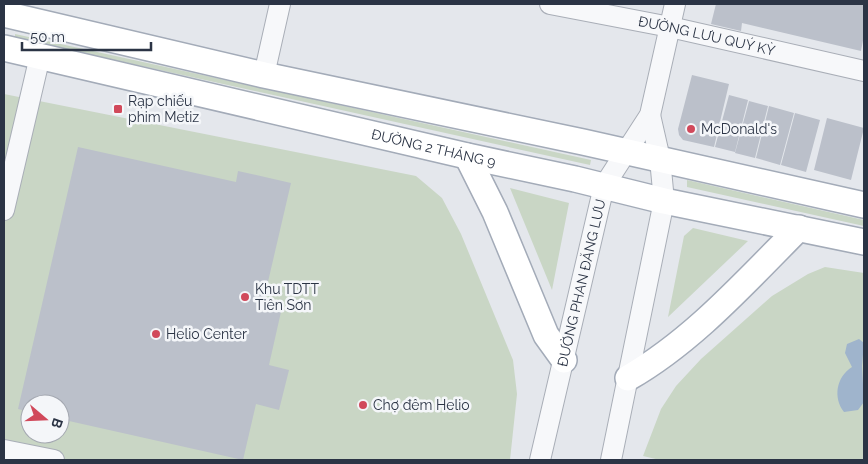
<svg xmlns="http://www.w3.org/2000/svg" width="868" height="464" font-family="Raleway,sans-serif">
<style>
.green{fill:#c9d6c5;fill-rule:evenodd}
.water{fill:#9fb4cc}
.building{fill:#bbc0ca}
.lines{fill:none;stroke-linecap:round;stroke-linejoin:round}
.minor-casing{stroke:#a9aeb7;stroke-width:22}
.major-casing{stroke:#a3abb8;stroke-width:28}
.minor{stroke:#f7f8fa;stroke-width:20}
.major{stroke:#fff;stroke-width:25}
.poi-dot{fill:#d1495b;stroke:#f4f6f9;stroke-width:2}
.labels{text-anchor:middle;dominant-baseline:central;stroke-width:5;stroke-linejoin:round;paint-order:stroke}
.street-label{font-size:14px;fill:#2b3445;stroke:#f4f6f9}
.poi-label{font-size:14px;fill:#2b3445;stroke:#f4f6f9;text-anchor:start}
</style>
<rect width="100%" height="100%" fill="#e4e7ec"/>
<!-- green -->
<path class="green" d="M15,34L591,160L590,165L15,38Z
M4,94L416,176L442,198L461,234L513,360L517,394L510,460H4ZM30,404H60V434H30Z
M687,180L864,220V226L687,187Z
M510,188L569,203L552,290Z
M693,228L748,241L668,317L684,236Z
M825,267L864,273V460H660L643,456L661,409L676,386L701,359L772,296L808,274Z"/>
<!-- water -->
<path class="water" d="M859,339L864,343L862,366L864,402L858,410L844,412C833,398 836,377 852,367L845,353L847,344Z"/>
<!-- building -->
<path class="building" d="M716,4H864V35L861,51L742,23L741,31L711,24Z
M692,75L729,84L714,147L683,140L679,135L678,129Z
M729,95L748,100L735,152L715,147Z
M749,101L768,106L755,158L735,153Z
M769,106L794,113L780,165L756,158Z
M795,113L820,120L806,172L781,165Z
M827,118L864,128L851,180L814,170Z
M78,147L236,182L238,171L291,183L264,299L283,303L269,365L289,370L279,410L256,404L243,460L60,419V404H30V412L18,409Z"/>
<g class="lines">
<defs>
<g id="minor">
<path id="s1" d="M550,4L670,27L864,71"/>
<path d="M264,75L280,4"/>
<path d="M4,210L40,56"/>
<path d="M4,450L54,460"/>
<path id="s2" d="M540,460L604,186L650,115L675,4"/>
<path d="M611,460L664,201L660,159L650,115"/>
</g>
<g id="major">
<path d="M4,14L264,75L583,142L864,205"/>
<path id="s3" d="M4,48L467,156L575,179L664,201L864,242"/>
<path d="M467,156L495,212L546,335L564,360"/>
<path d="M628,378C693,341 746,281 799,228"/>
</g>
</defs>
<!-- minor casing -->
<use href="#minor" class="minor-casing"/>
<!-- major casing -->
<use href="#major" class="major-casing"/>
<!-- minor -->
<use href="#minor" class="minor"/>
<!-- major -->
<use href="#major" class="major"/>
</g>
<!-- markers -->
<g class="poi-dot">
<rect x="113" y="104" width="10" height="10" rx="2.5"/>
<circle cx="691" cy="129" r="5"/>
<circle cx="245" cy="297" r="5"/>
<circle cx="156" cy="334" r="5"/>
<circle cx="363" cy="405" r="5"/>
</g>
<g class="labels">
<!-- street labels -->
<g class="street-label">
<text stroke="none"><textPath href="#s1" startOffset="160">ĐƯỜNG LƯU QUÝ KỲ</textPath></text>
<text stroke="none"><textPath href="#s3" startOffset="441">ĐƯỜNG 2 THÁNG 9</textPath></text>
<text stroke="none"><textPath href="#s2" startOffset="182">ĐƯỜNG PHAN ĐĂNG LƯU</textPath></text>
</g>
<!-- poi labels -->
<g class="poi-label">
<text x="128" y="101">Rạp chiếu<tspan x="128" dy="16">phim Metiz</tspan></text>
<text x="701" y="129">McDonald's</text>
<text x="255" y="289">Khu TDTT<tspan x="255" dy="16">Tiên Sơn</tspan></text>
<text x="166" y="334">Helio Center</text>
<text x="373" y="405">Chợ đêm Helio</text>
</g>
</g>
<!-- border -->
<rect width="868" height="464" fill="none" stroke="#2b3445" stroke-width="10"/>
<!-- north arrow -->
<g transform="translate(45 419) rotate(109)"><circle r="24" fill="#f4f6f9" stroke="#a4a8b1"/>
<path d="M0-4L9 19L0 12L-9 19Z" fill="#d1495b"/>
<text y="-8" font-size="14" font-weight="bold" text-anchor="middle" fill="#2b3445">B</text>
</g>
<!-- scale -->
<path d="M22 42v8h129v-8" fill="none" stroke="#2b3445" stroke-width="2.5"/>
<text x="30" y="42" font-size="15" fill="#2b3445" stroke="#f4f6f9" stroke-width="4" paint-order="stroke">50 m</text>
</svg>
